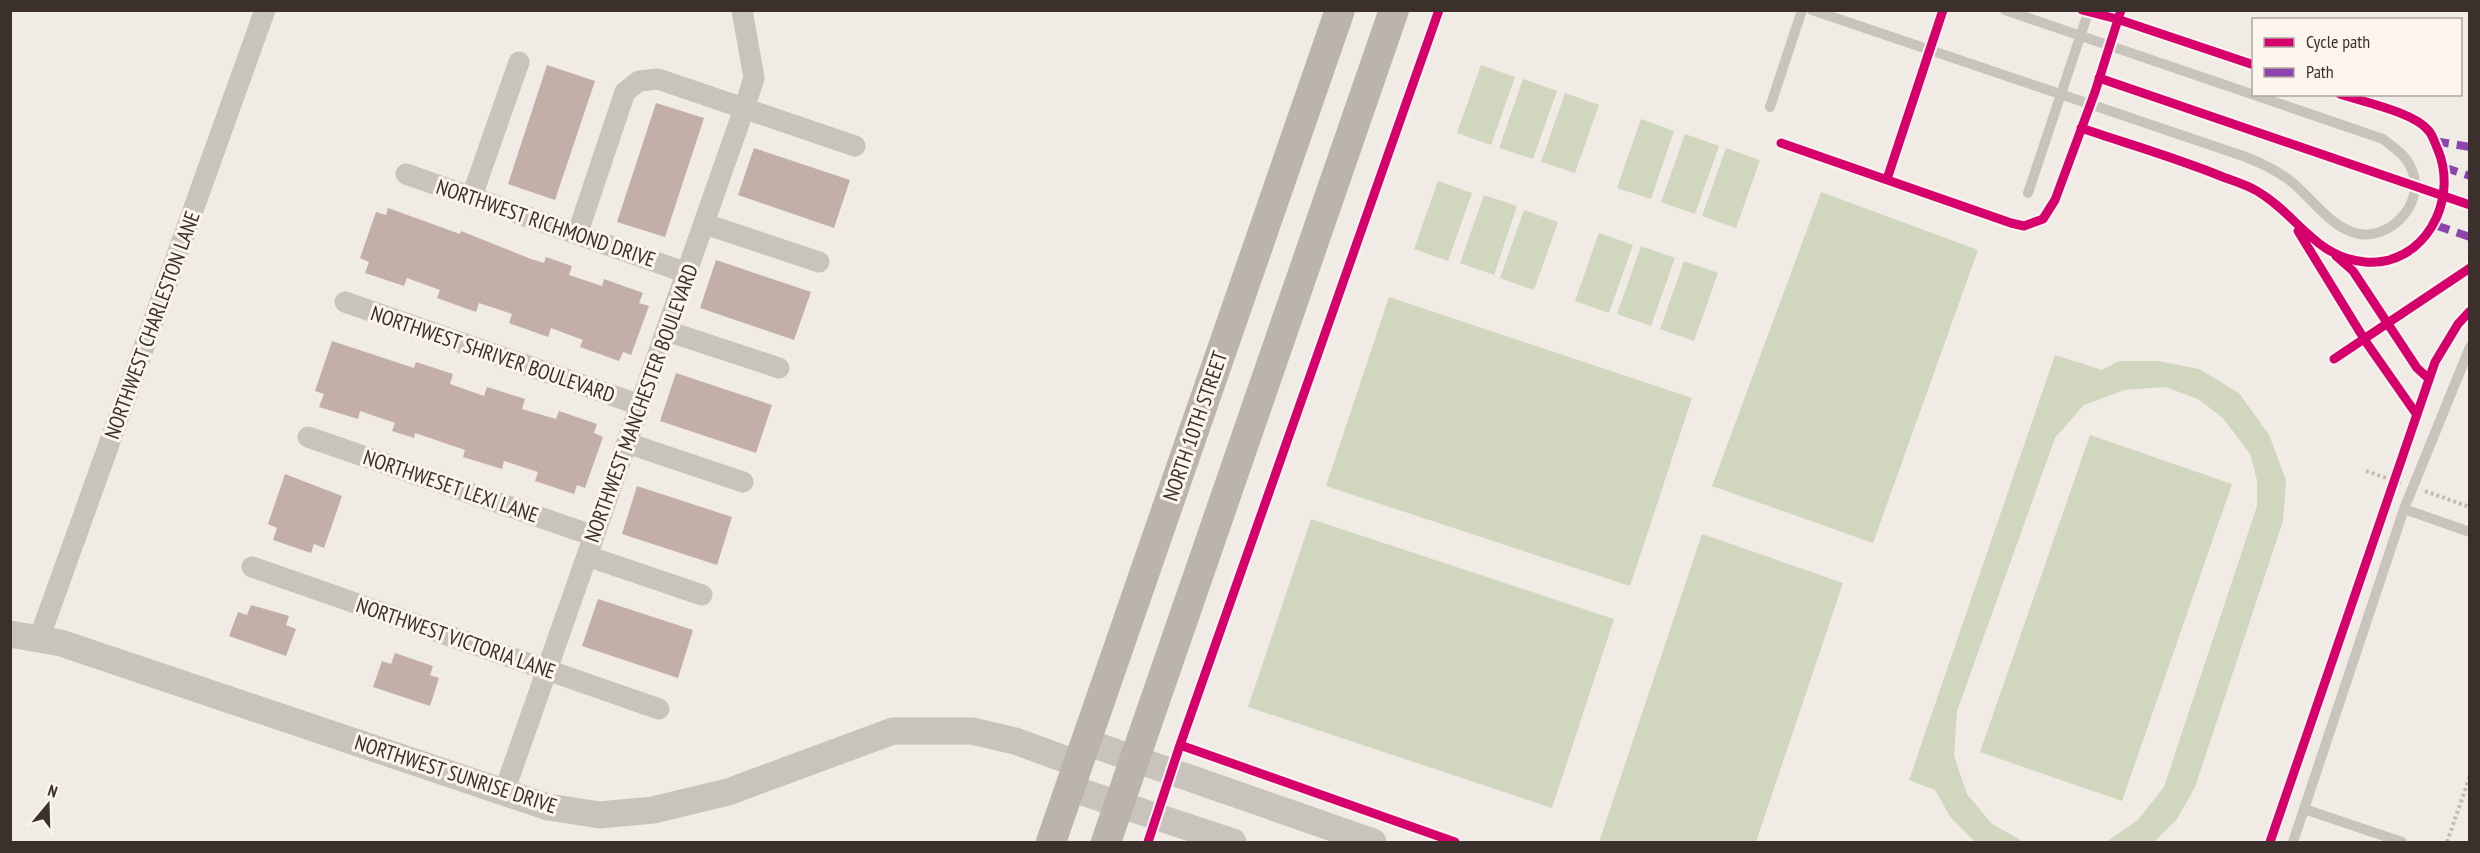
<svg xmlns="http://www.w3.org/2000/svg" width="2480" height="853" font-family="'PT Sans Narrow',sans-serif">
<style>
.green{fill:#d1d6bf}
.building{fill:#c3afa7}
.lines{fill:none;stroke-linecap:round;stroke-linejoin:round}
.path{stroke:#c2bbb6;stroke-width:4;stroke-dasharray:3 3;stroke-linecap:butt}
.service{stroke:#c9c3be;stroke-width:10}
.minor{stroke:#c9c3be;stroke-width:21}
.tertiary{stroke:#c9c3be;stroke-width:27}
.secondary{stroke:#bab3ae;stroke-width:30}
.quiet{stroke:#8e44ad;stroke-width:8;stroke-dasharray:15 8;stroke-linecap:butt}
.cycleway-casing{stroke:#fbf5ee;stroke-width:13}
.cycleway{stroke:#d6006c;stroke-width:9}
.labels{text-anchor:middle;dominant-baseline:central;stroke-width:6;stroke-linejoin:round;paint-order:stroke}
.street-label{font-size:21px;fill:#3b302b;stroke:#fbf5ee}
</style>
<rect width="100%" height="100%" fill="#f0ebe5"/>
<!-- green -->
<path class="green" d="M1481,65L1515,77L1491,145L1457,133Z
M1523,79L1557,91L1533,159L1499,148Z
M1565,93L1599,105L1575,173L1541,162Z
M1641,119L1674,131L1651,199L1617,188Z
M1685,134L1719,146L1695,214L1661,202Z
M1726,148L1760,160L1736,228L1702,216Z
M1438,181L1472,193L1448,261L1414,249Z
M1821,192L1978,250L1873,543L1712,486Z
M1484,195L1517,206L1494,275L1460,263Z
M1524,210L1558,222L1534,290L1500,278Z
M1599,233L1633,245L1609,313L1575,301Z
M1641,246L1675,258L1651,326L1617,314Z
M1684,261L1718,273L1694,341L1660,329Z
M1389,297L1692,398L1630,586L1326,486Z
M2055,355L2102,370L2119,361H2158L2199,369L2239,393L2269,435L2286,480L2283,521L2195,787L2177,819L2154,842H2106L2138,820L2164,787L2257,506V480L2250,454L2223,418L2198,399L2165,387L2125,390L2084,405L2055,438L1957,711L1954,756L1967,794L1992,824L2024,842H1975L1951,818L1935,790L1909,780Z
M2090,435L2232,484L2122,801L1980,752Z
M1311,519L1614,619L1552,808L1248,707Z
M1702,534L1843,583L1756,842H1599Z"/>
<!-- building -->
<path class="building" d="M547,65L595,81L555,200L508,184Z
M656,103L704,118L665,237L617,222Z
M754,148L850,180L834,228L738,195Z
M388,208L460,234L461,231L531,259L544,263L546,257L572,266L569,275L602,286L604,279L643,293L639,303L649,306L631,355L623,352L619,361L580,347L583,340L551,328L548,337L509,323L512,314L479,303L476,312L437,298L440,290L407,278L404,286L365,273L369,262L360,258L376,212L386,215Z
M716,260L811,292L794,340L700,308Z
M332,341L414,368L416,362L453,374L450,384L484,396L487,387L525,399L522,409L556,419L559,411L597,424L594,433L603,437L585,488L577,485L574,494L535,481L538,472L504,461L502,469L463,457L465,450L415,433L414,438L392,431L395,423L360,411L358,419L319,407L324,394L315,391Z
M676,373L772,405L756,453L660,421Z
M285,474L342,496L324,548L314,544L311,553L273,540L277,528L268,524Z
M637,486L732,517L717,565L622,534Z
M598,599L693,630L678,678L582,646Z
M251,605L289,616L286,625L296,629L286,656L229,636L238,612L247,615Z
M395,653L433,666L430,675L439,678L430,706L373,687L382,661L391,664Z"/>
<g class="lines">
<!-- path -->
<path class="path" d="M2366,471L2401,483
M2425,491L2470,507
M2447,842L2470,776"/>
<!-- service -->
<path class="service" d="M1812,10L2243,156C2259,162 2274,169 2288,179C2311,196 2330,229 2360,234C2393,239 2427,200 2411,168C2405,154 2394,148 2383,139L2005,10
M1770,107L1802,10
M2028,193L2089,10
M2404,509L2470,532
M2304,809L2402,842
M2293,842L2404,509L2470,347"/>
<!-- minor -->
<path class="minor" d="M406,174L687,273
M472,196L519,62
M705,224L819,262
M578,232L625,92L639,81L658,79L855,146
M345,302L640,405
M667,331L779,368
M308,437L594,536
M627,443L743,482
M587,556L702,595
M252,567L659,709
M39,639L265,10
M504,792L744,109L754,78L742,10"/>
<!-- tertiary -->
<path class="tertiary" d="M10,634L61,643L548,807L600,815L653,810L728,792L893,731H972L1015,741L1078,764
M1086,742L1373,842
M1070,788L1233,842"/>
<!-- secondary -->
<path class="secondary" d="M1051,842L1340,10
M1106,842L1394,10"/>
<!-- quiet -->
<path class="quiet" d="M2434,141L2470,147
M2443,167L2470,176
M2435,225L2470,237"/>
<defs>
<path id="cycleway" d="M2082,10L2117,19L2254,65
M2099,78L2470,205
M2081,128C2128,144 2177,158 2223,177C2234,181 2247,185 2257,191C2297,214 2314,257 2365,262C2424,267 2459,201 2438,150C2435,144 2433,135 2428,130C2413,112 2363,102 2340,94
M1781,143L2011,223L2024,226L2043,219L2055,200L2095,92L2121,10
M1887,179L1943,10
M2298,231L2366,342L2417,415
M2336,256L2353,271L2417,368L2429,379
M2334,359L2470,268
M1180,745L1455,842
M1148,842L1180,745L1439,10
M2270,842L2435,362L2458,324L2470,311"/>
</defs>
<!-- cycleway casing -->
<use href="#cycleway" class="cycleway-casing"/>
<!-- cycleway -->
<use href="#cycleway" class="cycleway"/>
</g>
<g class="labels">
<!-- street labels -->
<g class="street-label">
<text transform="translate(546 223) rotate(19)">NORTHWEST RICHMOND DRIVE</text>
<text transform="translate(152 325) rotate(-70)">NORTHWEST CHARLESTON LANE</text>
<text transform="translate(493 354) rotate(19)">NORTHWEST SHRIVER BOULEVARD</text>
<text transform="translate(641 403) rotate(-70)">NORTHWEST MANCHESTER BOULEVARD</text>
<text transform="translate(1195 426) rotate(-71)">NORTH 10TH STREET</text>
<text transform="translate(451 486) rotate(19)">NORTHWESET LEXI LANE</text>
<text transform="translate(456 638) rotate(19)">NORTHWEST VICTORIA LANE</text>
<text transform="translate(456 774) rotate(18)">NORTHWEST SUNRISE DRIVE</text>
</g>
</g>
<!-- border -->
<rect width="2480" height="853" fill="none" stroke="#3b302b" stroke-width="24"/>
<!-- legend -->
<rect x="2252" y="18" width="210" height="78" fill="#fbf5ee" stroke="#aea6a0" stroke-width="1.5"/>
<rect x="2264" y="38" width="30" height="9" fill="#d6006c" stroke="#aea6a0" stroke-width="1.5"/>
<text x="2306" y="48" font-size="18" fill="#3b302b">Cycle path</text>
<rect x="2264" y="68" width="30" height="9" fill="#8e44ad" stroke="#aea6a0" stroke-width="1.5"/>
<text x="2306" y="78" font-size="18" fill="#3b302b">Path</text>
<!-- north arrow -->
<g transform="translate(48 805) rotate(19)" stroke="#fbf5ee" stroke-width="4.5" paint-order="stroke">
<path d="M0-4.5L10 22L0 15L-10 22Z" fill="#3b302b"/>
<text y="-9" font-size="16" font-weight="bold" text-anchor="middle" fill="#3b302b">N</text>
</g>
</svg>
